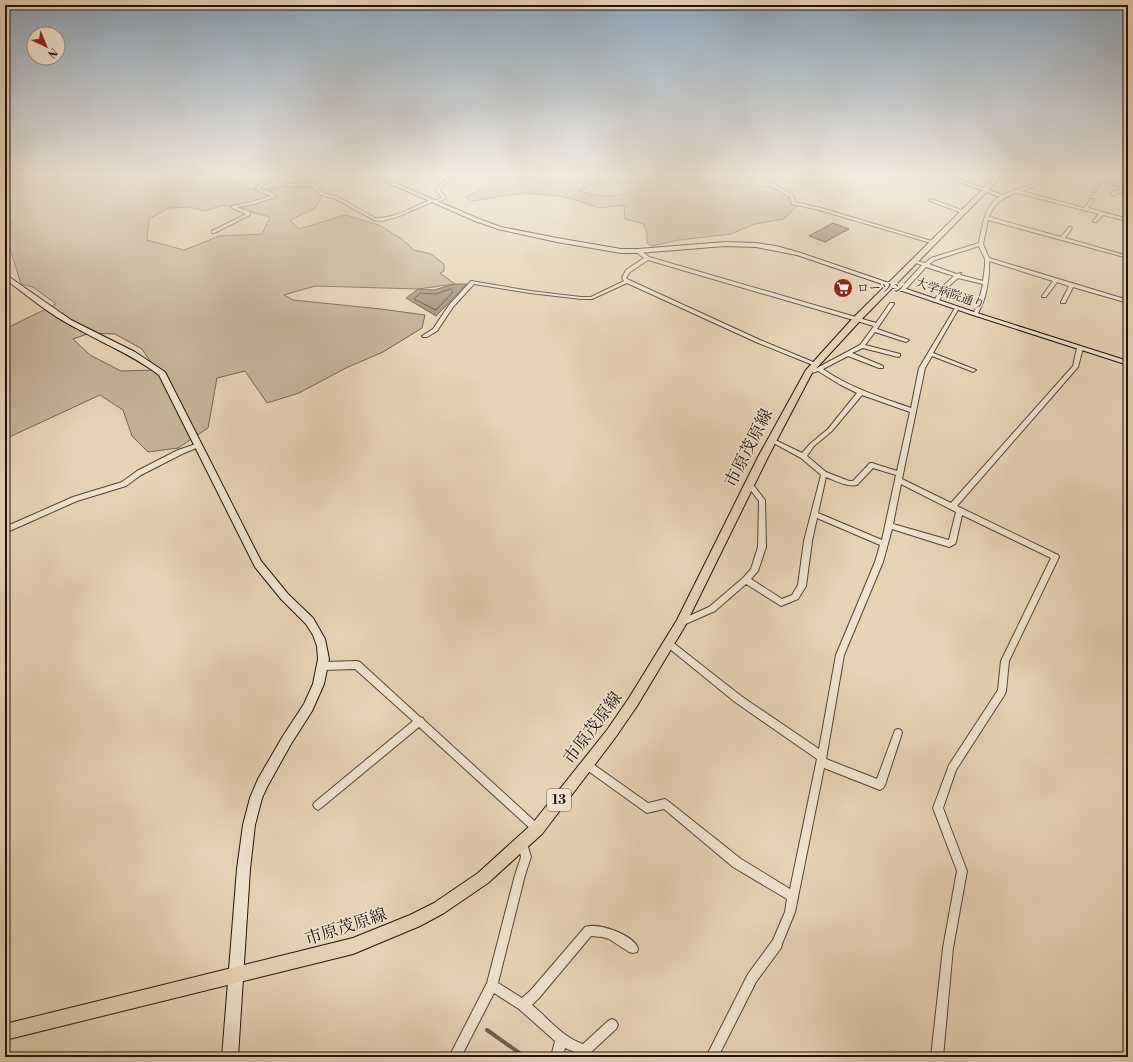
<svg xmlns="http://www.w3.org/2000/svg" width="1133" height="1062" font-family="'Libre Bodoni','Noto Serif JP',serif">
<style>
.green{fill:#c5b298;stroke:#746352;fill-rule:evenodd}
.water{fill:#a3917c;stroke:#6f5f50}
.lines{fill:none;stroke-linecap:round;stroke-linejoin:round}
.shore{stroke:#625244;stroke-width:1}
.stream{stroke:#6f5f50;stroke-width:4}
.building{fill:#887764;stroke:#22140d}
.street-casing{stroke:#534437;stroke-width:2}
.secondary-casing{stroke:#22140d;stroke-width:2}
.primary-casing{stroke:#22140d;stroke-width:2}
.street{fill:#efe2cf;fill-rule:evenodd}
.secondary{fill:#efe2cf;fill-rule:evenodd}
.primary{fill:#e6d2b5;fill-rule:evenodd}
.labels{text-anchor:middle;dominant-baseline:central;stroke-width:3;stroke-linejoin:round;paint-order:stroke}
.far-poi-label{font-size:12px;fill:#22140d;stroke:#efe2cf;text-anchor:start}
.far-street-label{font-size:12px;fill:#22140d;stroke:#efe2cf}
.shield{fill:#efe2cf;stroke:#605247;stroke-width:1}
.shield-label{font-size:13px;font-weight:bold;fill:#22140d}
.near-street-label{font-size:17px;fill:#22140d;stroke:#efe2cf}
</style>
<rect width="100%" height="100%" fill="#e6d2b5"/>
<filter id="stains"><feTurbulence type="fractalNoise" baseFrequency=".005" numOctaves="4"/><feColorMatrix values="0 0 0 0 .2 0 0 0 0 .09 0 0 0 0 .02 0 0 0 .5 -.17"/></filter>
<radialGradient id="worn" r=".72"><stop offset=".6" stop-color="#630" stop-opacity="0"/><stop offset="1" stop-color="#630" stop-opacity=".3"/></radialGradient>
<!-- green -->
<path class="green" d="M5,174H220L243,186L256,190L291,186L316,188L322,198L314,209L290,220L299,229L345,215L379,225L402,239L414,250L431,254L444,264V271L440,273L455,284L418,289L315,286L284,295L293,300L381,309L425,315L422,328L383,352L346,368L299,393L267,403L245,371L217,378L208,428L178,448L148,452L132,436L123,410L100,395L5,439V329L56,304L33,287L21,284L9,245L5,243V225L13,222L5,214ZM224,205L270,217L262,234L220,236L184,250L147,240L149,219L169,208L189,207L205,211ZM90,333L115,334L142,349L156,370L121,371L90,355L73,339Z
M485,174H686L699,184H737L770,187L788,194L797,206L784,219L755,224L731,234L679,240L652,246L647,243V234L644,224L625,219L624,205L599,208L576,200L559,196L523,193L472,201L466,197L485,188L495,180L484,175ZM615,181L625,187L628,191C614,199 594,196 579,191L598,183Z"/>
<!-- water -->
<path class="water" d="M455,284H467L436,316L406,298L418,289L434,290Z"/>
<g class="lines">
<!-- shore -->
<path class="shore" d="M451,289L453,292L436,310L414,299L420,293L435,294Z"/>
<!-- stream -->
<path class="stream" d="M487,1030L525,1057"/>
</g>
<!-- building -->
<path class="building" d="M833,223L849,229L825,242L809,236Z"/>
<g class="lines">
<defs>
<path id="street" d="M263,174H271L281,177L283,180L288,184L305,183L315,184L323,193L338,197L375,218C395,219 412,207 430,200L433,201L442,198L436,190L450,174H454L440,190L446,198L445,199L434,203L432,202L397,217L381,221L374,220L336,199L321,195L313,186C302,185 283,190 278,179L271,177L260,189L273,193L276,196L275,197L254,204L237,207L250,212V215L214,233H212V231L246,214L232,208V206L252,202L271,196L255,189L267,176Z
M760,174H764L769,181L793,195L795,202L821,208L935,242L931,243L819,210L792,204L790,197L767,183Z
M1019,174H1023L1020,176L1018,175Z
M1038,174H1044L1048,176V174H1052V178L1038,185L1021,191L1084,208L1091,199H1093L1094,200L1088,208L1128,219V221L1103,215L1096,222H1094L1093,221L1099,214L1017,193C1002,198 995,202 989,217L1061,237L1069,227H1071L1072,228L1065,238L1128,256V258L988,220L983,244L989,258L1128,300V303L1073,287L1065,303H1061V302L1069,286L1057,282L1046,297H1042V296L1053,281L989,261C990,279 986,300 977,315L973,314L978,304L983,284L958,278L946,289L938,302H934V301L942,287L954,276L926,267L904,291H900V289L922,265L913,262V260L925,263L931,258L979,243C980,235 982,227 984,219C986,213 989,206 993,202C1004,190 1032,187 1047,178ZM979,246L985,259V266L983,281L960,275L961,273L956,274L929,264L935,260Z
M1069,174H1076L1128,187V189L1124,188L1120,193H1116L1113,196L1111,195L1113,191H1118L1121,187L1101,182L1095,192H1093L1098,182Z
M409,175L411,176L409,178L417,180V182L406,179L395,186L392,185Z
M931,199L964,211L965,212L962,213L930,201L929,200Z
M636,250H640L649,257L876,323L890,303H894V304L877,329L909,340L906,342L875,332L865,345L900,354V356L898,357L863,348L852,353L883,366V368H879L848,356L823,369C850,388 880,397 911,408L919,368L955,308L959,307V308L933,353L976,370L973,372L971,371L932,356L925,368L902,479L951,503L1073,366L1077,348L1080,346L1083,348L1078,367L957,506L1058,555L1059,557L1009,661L1006,691L1005,694L956,770L943,808L967,871L953,948L943,1057H931L943,948L957,871L933,808L949,765L998,690L1001,661L1051,558L962,515L956,542L955,544L949,547L892,529L883,562L844,655L826,759L877,779L895,730L898,729L901,730L902,733L885,785L883,788L880,790L824,768L795,912L782,944L781,948L756,982L718,1057H706L748,974L773,940L785,912L787,899L733,867L664,809L647,813L644,811L584,768L582,765L584,762L587,760L590,762L648,803L665,799L668,801L741,859L790,889L817,759L735,702L665,645L664,643L665,641L668,639L671,641L741,696L819,749L836,655L875,562L880,545L817,518L812,541L806,586L798,599L781,606L746,584L715,611L681,626L678,625L677,623L678,621L709,607L743,578L751,569L758,547L759,501L746,484L749,482H751L765,500L766,547L758,571L751,579L782,599L792,595L798,585L804,541L821,475L801,458L768,440L769,439H773L802,453L810,444L828,429L857,393L839,384L818,371L809,374L806,372L817,368L860,345L874,326L648,260L630,272L626,278L629,280L760,340L818,364L815,366L813,365L756,342L627,283L592,299H581L530,293L474,284L453,307L437,331L427,337H423L422,336L433,329L449,305L471,281L530,291L581,297H591L624,281L622,278L626,270L644,258L636,252ZM862,395L910,412L897,471L872,463H870L853,481H849L826,472L807,456L814,446L832,431ZM873,468L896,475L882,540L818,513L826,477C836,481 847,487 857,485ZM901,484L956,512L949,540L893,524Z
M199,443L202,445L201,446L182,454L141,475L126,486L77,501L5,533V527L73,497L122,482L137,471L178,450Z
M357,661L360,662L420,717L423,718L424,720L540,826L542,829L540,832L537,834L534,832L419,727L321,808L318,810L315,808L313,805L315,802L413,721L355,669L323,670L320,669L319,666L320,663L323,662Z
M523,838L526,840L531,857L525,875L498,983L522,998L531,990L585,927C599,922 633,935 638,948L637,952L633,953L629,952L609,939L602,937L591,936L539,998L532,1005C548,1018 562,1037 583,1044L608,1021L612,1019L616,1021L618,1025L616,1029L589,1054L585,1056L565,1048L563,1057H551L555,1041L519,1009L494,993L461,1057H449L487,983L515,875L521,857L518,843L520,840Z"/>
<path id="secondary" d="M368,174H374L479,219L501,227L557,238L621,249H638L725,242L756,243L776,246L801,253L977,313L1128,361V365L973,315L797,255L756,247L725,246L638,253H621L557,242L498,229L475,221Z
M938,174H945L1008,197L1003,198Z
M5,274L71,320L135,352L165,372L261,561L288,594L313,618L325,639L329,659L324,684L312,711L291,744L267,787L262,798L255,825L250,869L238,1057H222L237,869L243,825L250,798L258,779L283,736L304,704L313,684L318,659L317,646L313,635L306,624L281,599L255,567L159,375C133,355 104,344 76,328C50,315 28,296 5,279Z"/>
<path id="primary" d="M995,174H1001L995,183L859,322L812,373L768,457L685,626L637,706L615,738L542,834L488,883L444,913L420,926L353,954L5,1040V1024L353,938L410,915L434,903L478,873L532,824L607,730L629,698L677,620L758,457L806,370L853,318L991,181Z"/>
</defs>
<!-- street casing -->
<use href="#street" class="street-casing"/>
<!-- secondary casing -->
<use href="#secondary" class="secondary-casing"/>
<!-- primary casing -->
<use href="#primary" class="primary-casing"/>
<!-- street -->
<use href="#street" class="street"/>
<!-- secondary -->
<use href="#secondary" class="secondary"/>
<!-- primary -->
<use href="#primary" class="primary"/>
</g>
<!-- sky -->
<linearGradient id="sky" x2="0" y2="1"><stop stop-color="#8ca6bd"/><stop offset="0.54" stop-color="#f4ebde"/><stop offset="1" stop-color="#f4ebde" stop-opacity="0"/></linearGradient>
<rect width="1133" height="323" fill="url(#sky)"/>
<!-- icons -->
<defs>
<symbol id="supermarket-disc" viewBox="-11 -11 22 22"><circle r="9.5" fill="#8f2418" stroke="#efe2cf"/><path d="M-6-5.5h2.5l.6 2H6L4.5 2H-2.5L-4.4-4H-6ZM-1.5 3.2a1.3 1.3 0 1 0 .1 0ZM3 3.2a1.3 1.3 0 1 0 .1 0Z" fill="#fff"/></symbol>
</defs>
<g fill-rule="evenodd">
<use href="#supermarket-disc" x="832" y="277" width="22" height="22"/>
</g>
<g class="labels">
<!-- far-poi labels -->
<g class="far-poi-label">
<text x="857" y="288">ローソン</text>
</g>
<!-- far-street labels -->
<g class="far-street-label">
<text transform="translate(950 294) rotate(19)">大学病院通り</text>
</g>
<!-- shield labels -->
<rect class="shield" x="547" y="789" width="24" height="22" rx="3"/>
<g class="shield-label">
<text x="559" y="800">13</text>
</g>
<!-- near-street labels -->
<g class="near-street-label">
<text transform="translate(749 448) rotate(-63)">市原茂原線</text>
<text transform="translate(593 728) rotate(-53)">市原茂原線</text>
<text transform="translate(346 927) rotate(-18)">市原茂原線</text>
</g>
</g>
<!-- margin -->
<rect width="1133" height="1062" fill="none" stroke="#e6d2b5" stroke-width="20"/>
<rect x="6" y="6" width="1121" height="1050" fill="none" stroke="#22140d" stroke-width="2"/>
<rect x="10" y="10" width="1113" height="1042" fill="none" stroke="#22140d"/>
<!-- north arrow -->
<g transform="translate(46 46) rotate(136)"><circle r="19" fill="#efe2cf" stroke="#9d9081"/>
<path d="M0-3L7 15L0 10L-7 15Z" fill="#8f2418"/>
<text y="-6" font-size="11" font-weight="bold" text-anchor="middle" fill="#22140d">N</text>
</g>
<rect width="100%" height="100%" filter="url(#stains)"/>
<rect width="100%" height="100%" fill="url(#worn)"/>
</svg>
